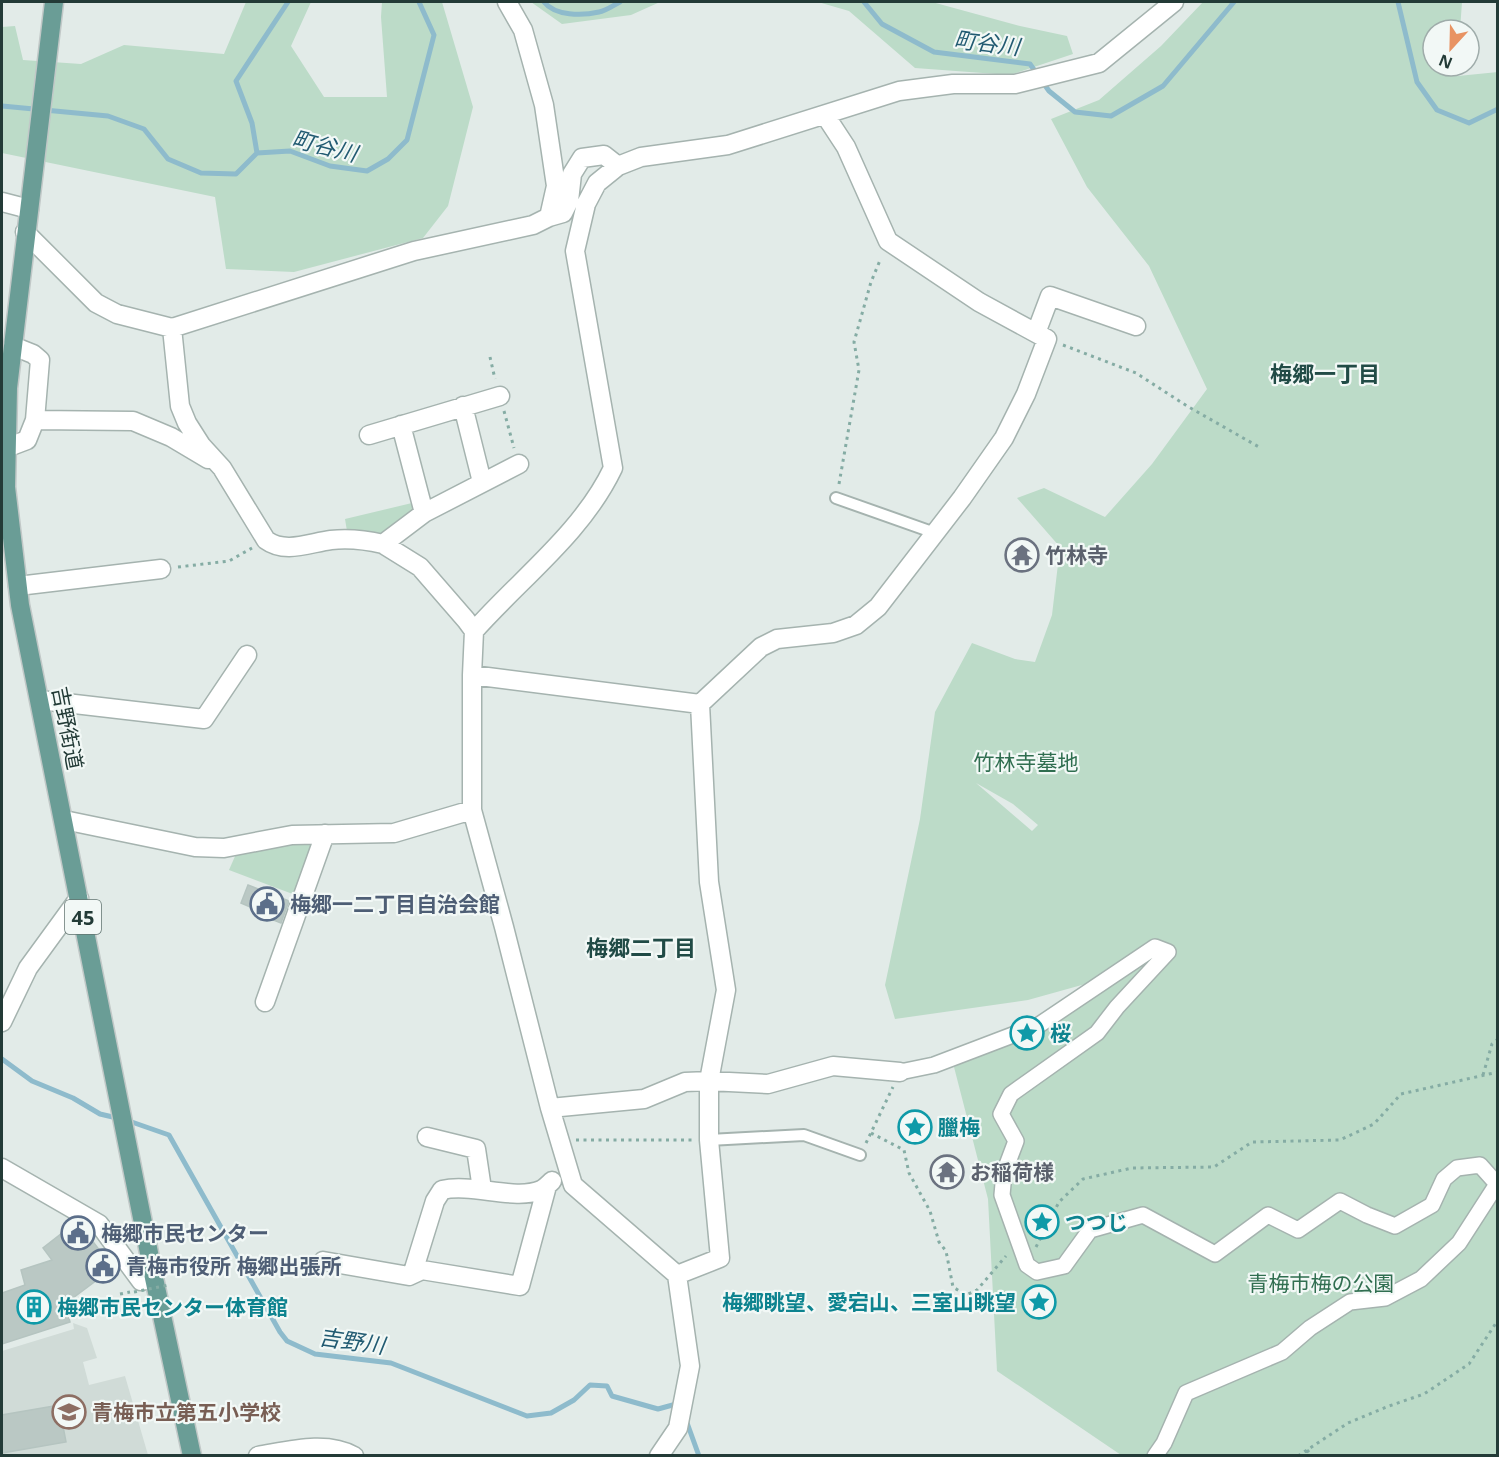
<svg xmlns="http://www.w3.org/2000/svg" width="1499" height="1457" font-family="'Open Sans','Noto Sans JP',sans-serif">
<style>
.built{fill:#d0dbd7}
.green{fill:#bcdbc8;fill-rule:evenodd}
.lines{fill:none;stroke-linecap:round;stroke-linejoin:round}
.stream{stroke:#8ebbcc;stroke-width:5}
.building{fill:#bac8c4;stroke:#b5c4c0;stroke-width:1.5}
.service-casing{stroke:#a5b3af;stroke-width:14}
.pedestrian-casing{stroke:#a5b3af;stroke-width:18}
.minor-casing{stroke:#a5b3af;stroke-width:21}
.primary-casing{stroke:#c1c8c7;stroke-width:21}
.path{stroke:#85aca4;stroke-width:3;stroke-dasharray:3 4.5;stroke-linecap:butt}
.service{stroke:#fff;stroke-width:10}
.pedestrian{stroke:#fff;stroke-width:15}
.minor{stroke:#fff;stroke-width:18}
.primary{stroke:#6a9d96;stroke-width:18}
.path-bridge{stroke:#85aca4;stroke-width:3;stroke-dasharray:3 4.5;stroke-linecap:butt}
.labels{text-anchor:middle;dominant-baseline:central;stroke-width:4.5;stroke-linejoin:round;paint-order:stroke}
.shield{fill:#f2f8f6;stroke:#617470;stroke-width:1.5}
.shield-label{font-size:20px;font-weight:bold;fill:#233b37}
.worship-label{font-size:21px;font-weight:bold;fill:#5b616d;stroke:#f2f8f6;text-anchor:start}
.street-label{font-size:21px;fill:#233b37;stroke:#f2f8f6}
.park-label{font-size:21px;fill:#306e50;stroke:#f2f8f6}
.service-label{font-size:21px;font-weight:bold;fill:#4e5e75;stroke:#f2f8f6;text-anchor:start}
.culture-label{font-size:21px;font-weight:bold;fill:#0d838f;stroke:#f2f8f6;text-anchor:start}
.education-label{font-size:21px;font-weight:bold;fill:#785e54;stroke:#f2f8f6;text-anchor:start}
.water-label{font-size:22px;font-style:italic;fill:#225b72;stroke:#f2f8f6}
.neighbourhood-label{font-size:22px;font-weight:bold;fill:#214b46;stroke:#f2f8f6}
</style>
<rect width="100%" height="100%" fill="#e2ebe8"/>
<!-- built -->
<path class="built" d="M73,1323L87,1328L97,1358L83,1362L89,1385L125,1376L148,1455L2,1456V1351L74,1329Z"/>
<!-- green -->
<path class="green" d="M246,2H311L291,46L324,97H387L381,17L382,2H442L473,107L448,206L423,238L294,272L226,269L215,197L2,153V27L15,26L23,60L81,64L124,45L224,54Z
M531,2H660L631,15L562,24Z
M818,2H932L1020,26L1067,36L1073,54L1010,75L915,68L849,11Z
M1203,2H1462L1460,30H1433V66H1458V76L1498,72L1497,1455H1121L997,1371L988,1199L954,1067L1114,976L1028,1000L895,1019L885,985L920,819L935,712L972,643L1015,659L1035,662L1052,615L1060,547L1017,498L1044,488L1105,517L1152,464L1207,389L1149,266L1087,187L1051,119L1099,100L1161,46ZM976,783L1013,804L1038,825L1032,831Z
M412,503L416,513L383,534L347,531L345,519Z
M312,840L316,845L298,896L229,870L236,854Z"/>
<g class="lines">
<!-- stream -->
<path class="stream" d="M544,2C555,16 582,16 599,12C606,11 614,5 620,2
M864,2L882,24L934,52L1030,64L1049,91L1075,112L1111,116L1163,86L1234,2
M1398,2L1417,82L1437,110L1469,123L1498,109
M2,106L108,116L144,129L168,159L201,173L236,174L257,153L290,151L330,166L367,171L388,159L407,140L434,35L419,2
M257,153L252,123L236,81L288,2
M2,1059L32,1081L73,1098L100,1114L117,1118
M126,1120L169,1135L280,1332L287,1341L315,1354L391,1363L527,1416L551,1413L574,1400L590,1385L607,1386L612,1396L658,1409L680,1403
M686,1420L699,1456"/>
</g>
<!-- building -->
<path class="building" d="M248,885L289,901L281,923L261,915L262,912L241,903Z
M75,1223L82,1227L113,1268L65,1304L70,1322L2,1344V1293L25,1285L21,1270L52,1260L43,1248Z
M59,1405L66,1442L2,1453V1415Z"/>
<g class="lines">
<defs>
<path id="service" d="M836,498L935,533
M709,1140L804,1135L860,1155"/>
<path id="pedestrian" d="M900,1072L934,1065L1039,1025L1155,947L1168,952L1117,1007L1097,1033L1011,1094L1001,1114L1016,1141L1004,1173L1002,1195L1027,1265L1037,1272L1064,1266L1090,1230L1143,1215L1215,1254L1268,1215L1298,1230L1340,1201L1367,1215L1395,1226L1432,1205L1444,1179L1457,1168L1480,1165L1497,1184L1459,1243L1421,1279L1385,1298L1350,1302L1310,1328L1282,1352L1186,1393L1164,1443L1155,1456"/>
<path id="minor" d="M2,202L29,209
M549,217L563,213L569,201L572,174L582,158L604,155L618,166
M25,232L96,303L117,314L172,328L414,251L533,225L549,217L556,186L544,105L523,30L507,2
M172,328L180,406L187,423L201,445L222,468L266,540C285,554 309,543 331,540C349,538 366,540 383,544L424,513L519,464
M1036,333L1050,296L1136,326
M463,406L482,482
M35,420L133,421L171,437L208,459
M401,425L424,513
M369,435L500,396
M6,448L27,440L35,420L40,360L33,354L13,346
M383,544L420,567L466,620L474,631L472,675V810L504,927L550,1108L573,1185L677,1275L720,1258L709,1140V1081L726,990L709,882L700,704L472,675
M18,586L161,569
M474,631C521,578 582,533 613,468L575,251L586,204L597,183L618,166L641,157L728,145L899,91L953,84H1015L1099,63L1174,2
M40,700L204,719L247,655
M700,704L761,647L777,639L833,633L856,625L878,607L962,498L1004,438L1026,394L1047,339L979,302L888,241L846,147L825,115
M64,820L195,847L224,848L292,835L394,833L472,810
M265,1002L325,834
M2,1022L28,968L79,898
M550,1108L644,1099L685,1082L709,1081L768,1084L833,1066L900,1072
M427,1137L476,1149L482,1189
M2,1168L99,1224L141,1281L154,1278
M323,1261L409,1276L422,1270L520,1286L547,1186
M413,1272L435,1201L442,1190C472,1183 515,1201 541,1190C545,1188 549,1184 552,1181
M258,1456C288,1451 326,1440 354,1456
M659,1456L678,1428L690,1366L677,1275"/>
<path id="primary" d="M54,2L8,388L6,487L20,605L154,1278L192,1456"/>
</defs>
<!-- service casing -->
<use href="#service" class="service-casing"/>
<!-- pedestrian casing -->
<use href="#pedestrian" class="pedestrian-casing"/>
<!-- minor casing -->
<use href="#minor" class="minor-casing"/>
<!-- primary casing -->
<use href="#primary" class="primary-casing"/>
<!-- path -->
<path class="path" d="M1063,345L1136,373L1187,406L1259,447
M490,357L495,379
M504,411L514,448
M839,484L859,370L854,342L871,282L881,258
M178,567L229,561L252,548
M1483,1075L1492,1044L1498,1039
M871,1133L904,1150L909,1173L930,1211L939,1242L946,1251L953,1287L966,1295L977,1290L1006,1256
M576,1140H693
M866,1143L893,1087
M1036,1247L1059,1202L1083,1179L1132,1168L1214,1167L1252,1142L1340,1140L1374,1124L1401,1094L1498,1072
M120,1294L130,1292
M1307,1450L1312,1456
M1298,1456L1348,1423L1389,1406L1424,1394L1469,1364L1498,1320"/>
<!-- service -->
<use href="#service" class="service"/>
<!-- pedestrian -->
<use href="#pedestrian" class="pedestrian"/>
<!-- minor -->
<use href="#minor" class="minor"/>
<!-- primary -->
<use href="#primary" class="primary"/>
<!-- path-bridge -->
<path class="path-bridge" d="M134,1292L169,1285"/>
</g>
<!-- icons -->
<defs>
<symbol id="temple-ring" viewBox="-11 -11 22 22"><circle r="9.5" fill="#f2f8f6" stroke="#6b7280" stroke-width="1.5"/><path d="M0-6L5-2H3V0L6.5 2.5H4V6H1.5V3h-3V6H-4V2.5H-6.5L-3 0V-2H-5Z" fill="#6b7280"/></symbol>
<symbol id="civic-ring" viewBox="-11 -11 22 22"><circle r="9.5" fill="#f2f8f6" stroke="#5c6f8a" stroke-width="1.5"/><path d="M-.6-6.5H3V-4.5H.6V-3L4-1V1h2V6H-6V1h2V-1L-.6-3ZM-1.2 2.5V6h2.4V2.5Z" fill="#5c6f8a"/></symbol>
<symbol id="sight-ring" viewBox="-11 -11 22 22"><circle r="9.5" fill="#f2f8f6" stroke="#0f9aa8" stroke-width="1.5"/><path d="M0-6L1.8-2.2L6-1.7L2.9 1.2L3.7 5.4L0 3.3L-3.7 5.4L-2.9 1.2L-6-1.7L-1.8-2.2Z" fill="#0f9aa8"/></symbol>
<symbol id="building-ring" viewBox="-11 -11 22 22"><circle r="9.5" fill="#f2f8f6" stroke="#0f9aa8" stroke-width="1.5"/><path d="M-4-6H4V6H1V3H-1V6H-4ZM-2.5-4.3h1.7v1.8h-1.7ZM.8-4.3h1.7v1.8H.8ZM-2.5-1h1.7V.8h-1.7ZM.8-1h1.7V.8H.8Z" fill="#0f9aa8"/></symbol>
<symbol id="school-ring" viewBox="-11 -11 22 22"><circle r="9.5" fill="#f2f8f6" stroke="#8d6e63" stroke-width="1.5"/><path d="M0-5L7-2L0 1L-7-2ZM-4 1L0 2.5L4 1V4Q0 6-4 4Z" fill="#8d6e63"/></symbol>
</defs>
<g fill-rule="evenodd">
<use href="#temple-ring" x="1003" y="536" width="38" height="38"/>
<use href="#civic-ring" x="248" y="885" width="38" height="38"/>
<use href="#sight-ring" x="1008" y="1014" width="38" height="38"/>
<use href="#sight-ring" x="896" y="1108" width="38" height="38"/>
<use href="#temple-ring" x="928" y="1153" width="38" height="38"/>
<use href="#sight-ring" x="1023" y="1203" width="38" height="38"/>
<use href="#civic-ring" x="59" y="1214" width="38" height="38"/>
<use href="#civic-ring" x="84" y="1247" width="38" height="38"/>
<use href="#sight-ring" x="1020" y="1283" width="38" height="38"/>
<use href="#building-ring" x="15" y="1288" width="38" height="38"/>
<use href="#school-ring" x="50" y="1393" width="38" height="38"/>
</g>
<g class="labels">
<!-- shield labels -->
<rect class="shield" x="65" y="900" width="36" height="34" rx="4.5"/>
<g class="shield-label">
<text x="83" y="917">45</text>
</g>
<!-- worship labels -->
<g class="worship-label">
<text x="1045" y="555">竹林寺</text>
<text x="970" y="1172">お稲荷様</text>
</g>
<!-- street labels -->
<g class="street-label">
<text transform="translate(68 728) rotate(79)">吉野街道</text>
</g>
<!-- park labels -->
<g class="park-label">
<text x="1026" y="762">竹林寺墓地</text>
<text x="1321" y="1283">青梅市梅の公園</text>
</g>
<!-- service labels -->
<g class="service-label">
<text x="290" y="904">梅郷一二丁目自治会館</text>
<text x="101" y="1233">梅郷市民センター</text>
<text x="126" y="1266">青梅市役所 梅郷出張所</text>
</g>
<!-- culture labels -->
<g class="culture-label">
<text x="1050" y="1033">桜</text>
<text x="938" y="1127">臘梅</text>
<text x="1065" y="1222">つつじ</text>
<text x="1016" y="1302" text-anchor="end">梅郷眺望、愛宕山、三室山眺望</text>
<text x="57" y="1307">梅郷市民センター体育館</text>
</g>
<!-- education labels -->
<g class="education-label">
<text x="92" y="1412">青梅市立第五小学校</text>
</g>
<!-- water labels -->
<g class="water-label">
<text transform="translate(987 42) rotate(7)">町谷川</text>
<text transform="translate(325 145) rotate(14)">町谷川</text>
<text transform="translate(352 1340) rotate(8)">吉野川</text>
</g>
<!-- neighbourhood labels -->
<g class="neighbourhood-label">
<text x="1325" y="373">梅郷一丁目</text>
<text x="641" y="947">梅郷二丁目</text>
</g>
</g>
<!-- border -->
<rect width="1499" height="1457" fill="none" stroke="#233b37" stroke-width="6"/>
<!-- north arrow -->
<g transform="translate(1451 48) rotate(202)"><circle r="28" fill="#f2f8f6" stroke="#9facaa" stroke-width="1.5"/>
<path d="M0-4.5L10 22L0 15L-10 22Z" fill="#e89363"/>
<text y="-9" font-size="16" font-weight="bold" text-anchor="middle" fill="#233b37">N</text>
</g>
</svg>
